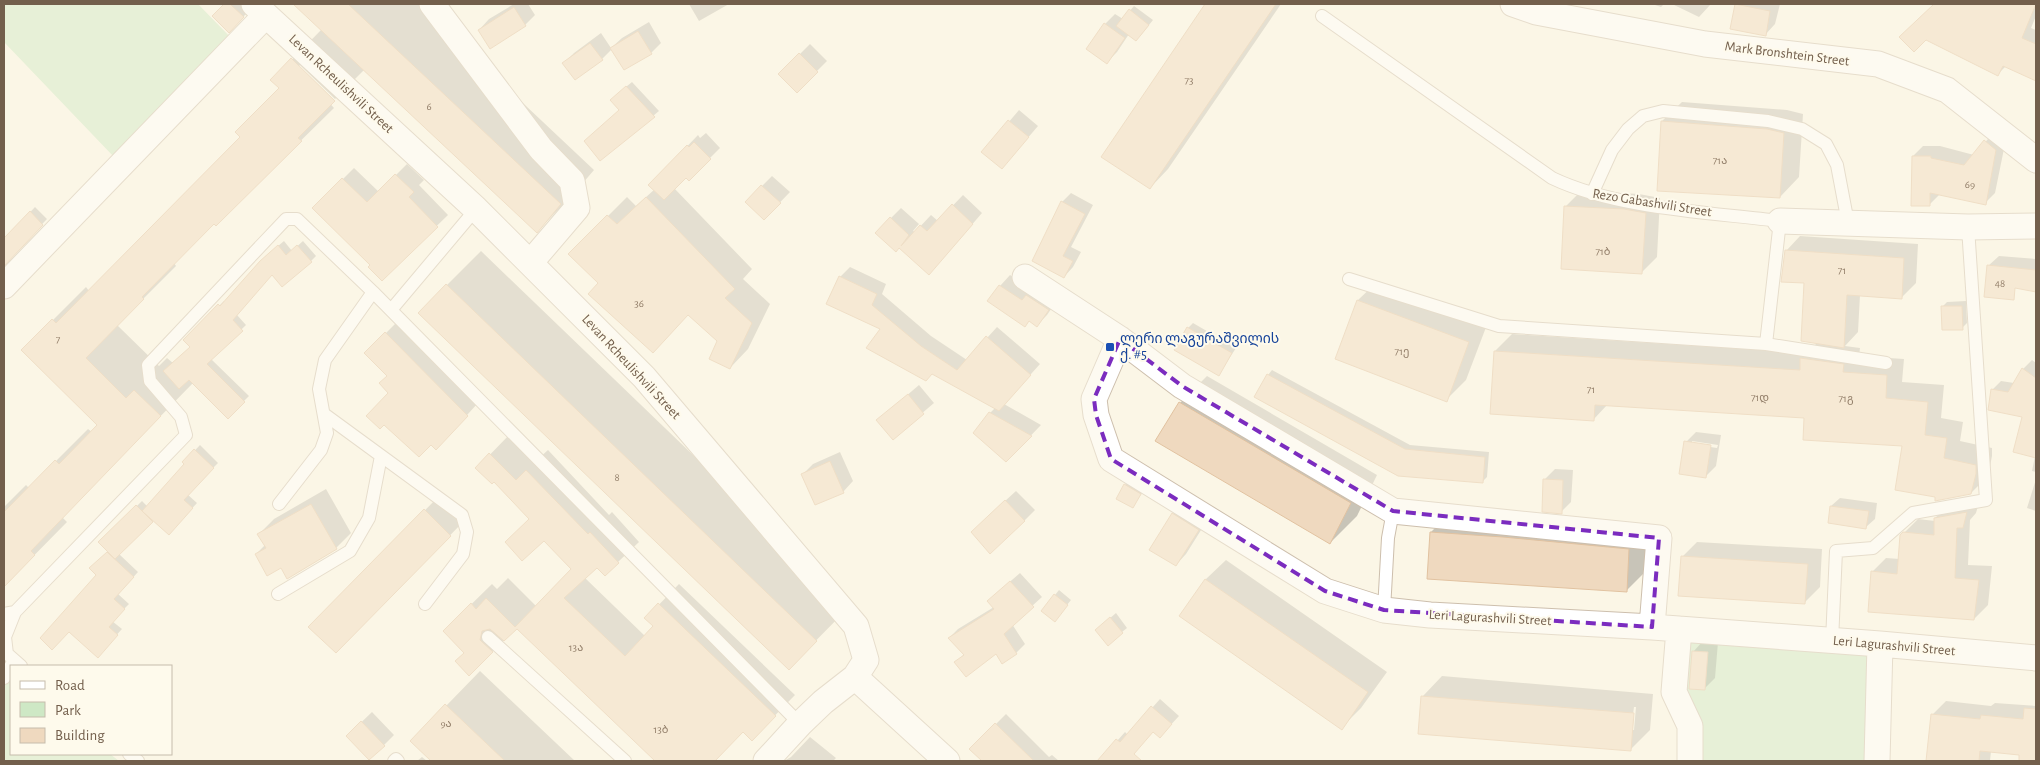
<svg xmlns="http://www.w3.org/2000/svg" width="2040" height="765" font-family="'Alegreya Sans','Noto Sans Georgian',sans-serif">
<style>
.green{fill:#cee8c5}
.shadow{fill:#0003;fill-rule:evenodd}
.building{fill:#efd9bf;stroke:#e1c2a0}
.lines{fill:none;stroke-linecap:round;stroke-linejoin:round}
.lane-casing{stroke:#cdbfad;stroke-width:14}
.street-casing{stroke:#cdbfad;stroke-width:27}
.lane{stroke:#fff;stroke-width:12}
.street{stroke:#fff;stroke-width:25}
.marked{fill:none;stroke:#7b2cbf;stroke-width:4;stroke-dasharray:10 6;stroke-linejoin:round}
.transit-dot{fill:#1a4fb4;stroke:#fefaec;stroke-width:2}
.labels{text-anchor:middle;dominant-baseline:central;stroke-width:4;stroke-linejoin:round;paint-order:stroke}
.number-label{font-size:11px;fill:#927e69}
.street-label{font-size:14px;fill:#735f4c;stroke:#fefaec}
.transit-label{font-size:14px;fill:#164399;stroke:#fefaec;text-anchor:start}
</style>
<rect width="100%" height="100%" fill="#fbf6e6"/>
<!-- green -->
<path class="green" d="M4,4H198L234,41L114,157L4,42Z
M1688,641L1874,655L1872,761H1699L1682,694Z
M4,667L11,674V754H110L119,761H4Z"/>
<!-- shadow -->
<path class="shadow" d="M225,4H240L248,12L229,31L213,16Z
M295,4H418L594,170L571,197L537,231L365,69L335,99L300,65L298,67L334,108L216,224L214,222L174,263L176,266L117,325L159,366L167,358L173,363L191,347L185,340L224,301L225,302L266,256L284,241L292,251L303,241L316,256L311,261L272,274L237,315L246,325L211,359L249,396L228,417L193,383L62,517L67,522L7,583L4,580V507L26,485L29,488L88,429L92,432L99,425L23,350L86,287L89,291L241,137L280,88L272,80L322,29Z
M514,4H528L535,15L525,25L479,30L489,19Z
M689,4H729L699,21Z
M1207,4H1281L1168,169L1150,188L1103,156Z
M1652,4H1664L1661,7Z
M1672,4H1711L1699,17Z
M1737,4H1780L1775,24L1765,35Z
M1935,4H2036V16L2031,28L2036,30V79L2006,66L1998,74L1911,27Z
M1134,6L1153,20L1141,35L1129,34L1117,52L1107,62L1105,24L1115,14L1123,19Z
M649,22L661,43L651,53L612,49L602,59L564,63L574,53L601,33L611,48L622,38Z
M810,44L827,61L797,91L780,74Z
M632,82L659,111L601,159L620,110L616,95Z
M1682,102L1787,110L1803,114L1799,177L1780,197L1662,121Z
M1019,110L1038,126L1002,168L983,152Z
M1995,131L2006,139L1995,193L1985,203L1940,194L1929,205L1913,156L1923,146H1940L1974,155Z
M706,133L720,148L689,179L686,176L674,188L752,269L743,279L770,304L748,349L730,368L719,341L689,314L600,283L570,254L627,197L636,206L655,189L650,185L698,135L700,138Z
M407,164L424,180L419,185L448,215L382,279L372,265L314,208L354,168L379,192Z
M772,176L790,192L764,219L762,186Z
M1581,191L1639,194L1660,198L1657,257L1642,272L1566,206Z
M1071,193L1093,205L1071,247L1081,252L1073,267L1064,277L1033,261L1062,202Z
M963,195L982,213L939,263L900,246L891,218L901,208L919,224L913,231L915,232L931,215L938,221Z
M35,207L47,219L4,264V240Z
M1800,236L1918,244L1916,283L1901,298L1860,295L1858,332L1845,346L1860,348L1859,356L1904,359L1902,382L1944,385L1941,418L1963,422L1960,441L1992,448V456L1988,476L1971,493L1936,496L1904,445L1805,417L1608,404L1593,420L1495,351L1512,334L1807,353L1817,343L1805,282L1786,251Z
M481,251L850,606L789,668L419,313Z
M1999,256L2036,259V290L2010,286L1988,266Z
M850,267L886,284L882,294L931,336L967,360L997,327L1040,364L1004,404L1041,425L1016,451L990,413L995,408L882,328L840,277Z
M1010,275L1032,290L1058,299L1047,315L1037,325L1030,320L1025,325L1000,286Z
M1378,281L1488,322L1466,380L1446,400L1336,359L1358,300Z
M1966,301L1967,323L1962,328L1942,307L1947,302Z
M398,321L478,403L447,437L390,393L388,376L366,353Z
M1193,323L1236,348L1219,374L1188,328Z
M2032,360L2036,363V472L2032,471L2035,456L2024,416L1992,390L2001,381L2014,383L2023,369Z
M1272,370L1410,445L1489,452L1487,477L1482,482L1398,474L1268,375Z
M1207,376L1377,475L1357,516L1330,543L1180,403Z
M919,385L934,403L893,438L878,420Z
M1696,432L1721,435L1716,466L1706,476L1686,442ZM1692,441L1718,445L1717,448L1692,444Z
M510,434L537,460L548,450L609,515L612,512L639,542L618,562L597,566L585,578L645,636L655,626L646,618L679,584L795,695L752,739L743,731L714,761H657L517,627L469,674L466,653L444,631L492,584L497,589L508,578L537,607L572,569L530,519L494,480L477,468Z
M200,445L218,463L187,494L197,503L174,528L154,519L119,554L138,572L118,594L129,604L112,621L122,629L102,651L98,575L91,568L109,551L100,542L142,501L147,506L186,464L184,462Z
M840,452L853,481L843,492L803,474L813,464Z
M1555,469L1573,470L1571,502L1561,512L1544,480Z
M2036,479V511L2027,508Z
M1130,480L1145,489L1133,506L1125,485Z
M326,489L351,533L336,548L282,566L256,554L265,545L259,534L274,519Z
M1016,491L1035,510L1024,521L982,522Z
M440,495L465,520L336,652L310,627Z
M1840,498L1877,503L1875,519L1866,527L1831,506Z
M1980,499L1976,513L1970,520L1968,565L1992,566L1988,605L1974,619L1872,572L1886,558L1900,559L1902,535L1918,519L1935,521V518L1949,504Z
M1183,504L1208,519L1186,554L1176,565L1173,514Z
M1451,512L1649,530L1646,571L1626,591L1431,532Z
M1697,542L1822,549L1820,587L1805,602L1682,557Z
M1226,560L1387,672L1361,708L1341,728L1180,616L1206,579Z
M1020,573L1042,597L1012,624L1025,644L1016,653L996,652L956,663L964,654L949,638L958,629L994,607L998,592Z
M1059,590L1071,600L1059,615L1055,595Z
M1116,613L1127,628L1122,632L1102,625Z
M1703,641L1718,642L1715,678L1704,689L1693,652Z
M480,671L575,761H433L412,741Z
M1442,676L1653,694L1650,730L1630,750L1420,733L1423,696ZM1634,707H1636L1634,730H1631Z
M1160,699L1179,716L1167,729L1153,731L1127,761H1104L1101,759L1125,732L1128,735Z
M1946,701L1991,706L1995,703L2036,706V761H2020L2021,753L1991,751L1990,761H1927L1932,715Z
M372,712L394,735L384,745L347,736Z
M1006,714L1049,757L1052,755L1059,761H984L971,749Z
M810,737L836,758L833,761H784L791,757Z
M422,757L427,761H417Z"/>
<!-- building -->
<path class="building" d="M224,4H230L244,17L229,33L212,16Z
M293,4H348L561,204L537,233Z
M1205,4H1276L1150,189L1101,157Z
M1735,4L1770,11L1766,36L1730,29Z
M1934,4H2036L2022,38L2036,44V81L2003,66L1998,76L1926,40L1914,52L1899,37Z
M514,7L526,26L490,49L478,30Z
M1129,9L1149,25L1136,41L1116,26Z
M1104,23L1125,38L1107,64L1086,49Z
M638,31L652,54L624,70L610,48Z
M590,43L603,60L575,80L562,63Z
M799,53L818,72L797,93L778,74Z
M291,58L335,101L298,138L302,141L216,226L214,224L142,297L144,299L86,358L126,398L134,390L161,416L31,551L35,555L4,587V512L55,460L59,464L97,425L21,350L52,319L56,323L240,137L235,132L279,88L270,80Z
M626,86L655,117L600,161L584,141L619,110L610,100Z
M1008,120L1029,137L1002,169L981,152Z
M1661,121L1767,129L1784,133L1780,198L1657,191Z
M1984,140L1996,150L1986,205L1930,193V206H1911L1912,156H1931V158L1964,165Z
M694,142L711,159L689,181L686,178L664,200L648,185L687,145L689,147Z
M395,174L414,192L409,197L438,227L382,281L368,267L370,265L312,208L342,178L367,202Z
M761,185L781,203L764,220L745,202Z
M646,197L735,289L725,298L752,323L730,369L709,359L717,341L688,315L653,353L588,294L598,283L568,254L607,215L617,224Z
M1061,201L1085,214L1063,256L1073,261L1064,278L1032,261Z
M952,204L973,224L929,275L899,248L896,252L875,233L890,217L909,235L901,246L920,225L927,231Z
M1564,206L1624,209L1646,213L1642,274L1561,269Z
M30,211L43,225L4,266V238Z
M278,245L286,255L297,245L312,262L282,287L272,275L233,320L243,331L207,364L245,402L228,419L189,380L179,389L163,371L190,347L183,340L218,304L220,306L260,261Z
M1785,250L1904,258L1902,299L1847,295L1844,348L1801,341L1804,283L1781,282Z
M1987,265L2036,270V292L2015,288L2014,300L1984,297Z
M839,276L877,294L872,305L921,346L957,370L986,336L1031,375L999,411L932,374L926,381L866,348L880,329L826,304Z
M446,284L817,641L789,670L418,313Z
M999,285L1022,300L1026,295L1049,310L1037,327L1029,321L1025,327L987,301Z
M1357,300L1469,342L1447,402L1335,359Z
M1941,306H1962L1963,330H1942Z
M1187,327L1232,353L1219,376L1174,350Z
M385,332L468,416L436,450L431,445L419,457L384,425L380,429L366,416L388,393L379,383L387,376L364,353Z
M1494,351L1800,370V358L1844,364L1843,372L1887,375L1886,398L1928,402L1925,435L1947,438L1944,458L1976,465V474L1971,494L1935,501V497L1895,490L1902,446L1803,440L1804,418L1595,405L1594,421L1490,414Z
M2022,368L2036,378V458L2013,452L2022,417L1988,410L1991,389L2008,392Z
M1267,374L1405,449L1485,457L1483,483L1398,476L1254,397Z
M908,394L924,414L893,440L876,420Z
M1179,402L1351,503L1330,544L1155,441Z
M989,412L1032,436L1006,462L973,433Z
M1684,441L1711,445L1706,478L1679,474Z
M194,449L214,468L184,500L193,508L169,535L142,511L184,464L182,462Z
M489,453L516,480L526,470L588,534L590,532L619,563L605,576L597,568L564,598L625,656L653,626L644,618L658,603L776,716L752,741L743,732L715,761H655L517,629L504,641L490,629L482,631L480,640L493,652L469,676L455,661L464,653L443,631L471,603L476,609L486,598L515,627L571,569L544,541L522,561L505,542L529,519L494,482L492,484L475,468Z
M830,461L844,493L815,505L801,474Z
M1543,479L1563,480L1562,514L1542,512Z
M1124,484L1141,494L1133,508L1116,499Z
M1005,500L1025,521L990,554L971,532Z
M311,504L337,549L287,579L281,568L267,576L255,554L266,548L257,534Z
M136,505L153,522L115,559L98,542Z
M1830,506L1869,511L1866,529L1828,523Z
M424,509L451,536L336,653L308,627Z
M1967,512L1963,528H1957L1955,578L1979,580L1974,620L1868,612L1871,571L1897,574L1900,535L1903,532L1934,535V518Z
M1172,513L1199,530L1176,566L1149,550Z
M1430,532L1503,537L1629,549L1627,592L1427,579Z
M107,552L134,577L114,599L125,609L109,627L118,635L98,658L69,632L52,650L40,638L96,575L89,568Z
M1681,556L1808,564L1805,604L1678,596Z
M1205,579L1368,692L1342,730L1179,616Z
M1010,581L1034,607L1004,634L1017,654L1002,664L996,654L966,677L954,662L964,655L948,638L994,609L987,601Z
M1054,594L1068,605L1055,622L1041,611Z
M1110,617L1123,633L1108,646L1095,630Z
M1692,651L1708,652L1705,690L1689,689Z
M1421,696L1634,713L1631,751L1418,734Z
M445,704L505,761H431L410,741Z
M1151,706L1172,724L1160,738L1153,732L1134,754L1142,761H1097L1116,739L1120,742Z
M2024,708L2036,709V761H2019V755L1980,751L1979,761H1926L1931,714L1980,719L1981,715L2023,719Z
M361,721L385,746L369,760L346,736Z
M995,723L1034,761H982L969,749Z"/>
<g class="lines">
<defs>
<path id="lane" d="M1322,16L1552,178C1617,209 1708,212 1780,221L1766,344L1499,326L1349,279
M1592,194L1612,150L1628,129L1643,116L1663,111L1768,121L1802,129L1826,144L1837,165L1848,223
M391,310L476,209
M1766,344L1886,363
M324,414L462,515L467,532L463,554L425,604
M279,504L321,450L327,433L319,389L325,360L373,292
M278,594L350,551L369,518L381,456
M1384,610L1388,538L1393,511
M4,614L15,612L186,435L181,417L150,381L148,365L286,219H297L373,292L800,724
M488,637L625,761
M1832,641L1836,551L1873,548L1913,513L1986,500L1968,227
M4,651L21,666
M7,654L5,637L15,612
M4,678L14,660
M129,754L138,761
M394,761L396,759L398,761"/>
<path id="street" d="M254,4L476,209L644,377L856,626L866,660L855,677L823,702L800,724L766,761
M432,4L541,149L572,181L577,208L530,263
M1513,4L1536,12L1705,44L1878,64L1947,90L2036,160
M1780,221L1968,227L2036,226
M1025,277L1120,339L1182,386L1393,511L1659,538L1652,627
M4,286L266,15
M1120,339L1094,399L1096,415L1111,459L1325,591L1384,610L1430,615L1652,627L1880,644L2036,658
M1679,629L1674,692L1690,726V761
M855,677L947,761
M1877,761L1880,644"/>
</defs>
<!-- lane casing -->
<use href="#lane" class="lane-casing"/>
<!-- street casing -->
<use href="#street" class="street-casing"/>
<!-- lane -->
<use href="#lane" class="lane"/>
<!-- street -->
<use href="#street" class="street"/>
</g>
<!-- marked area -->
<path d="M0 0H2040V765H0ZM1120,339L1182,386L1393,511L1659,538L1652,627L1384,610L1325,591L1111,459L1096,415L1094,399Z" fill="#fbf6e6" fill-opacity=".55" fill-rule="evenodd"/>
<path class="marked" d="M1120,339L1182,386L1393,511L1659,538L1652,627L1384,610L1325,591L1111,459L1096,415L1094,399Z"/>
<!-- markers -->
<rect class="transit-dot" x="1105" y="342" width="10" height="10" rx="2.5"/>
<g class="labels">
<!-- number labels -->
<g class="number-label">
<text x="1189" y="80">73</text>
<text x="429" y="106">6</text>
<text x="1720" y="160">71ა</text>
<text x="1970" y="184">69</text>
<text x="1603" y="251">71ბ</text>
<text x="1842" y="270">71</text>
<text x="2000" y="283">48</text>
<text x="639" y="303">36</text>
<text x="58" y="339">7</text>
<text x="1402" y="351">71ე</text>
<text x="1591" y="389">71</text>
<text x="1760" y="397">71დ</text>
<text x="1846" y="398">71გ</text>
<text x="617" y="477">8</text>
<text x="576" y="647">13ა</text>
<text x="446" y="723">9ა</text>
<text x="661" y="729">13ბ</text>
</g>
<!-- street labels -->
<g class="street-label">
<text transform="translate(1787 54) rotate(7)">Mark Bronshtein Street</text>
<text transform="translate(341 84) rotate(43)">Levan Rcheulishvili Street</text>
<text transform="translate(1652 203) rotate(9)">Rezo Gabashvili Street</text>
<text transform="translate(631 367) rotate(47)">Levan Rcheulishvili Street</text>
<text transform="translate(1490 618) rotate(3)">Leri Lagurashvili Street</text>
<text transform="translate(1894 646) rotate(5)">Leri Lagurashvili Street</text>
</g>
<!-- transit labels -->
<g class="transit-label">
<text x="1120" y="339">ლერი ლაგურაშვილის<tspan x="1120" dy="16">ქ. #5</tspan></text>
</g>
</g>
<!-- border -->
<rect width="2040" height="765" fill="none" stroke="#735f4c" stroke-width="10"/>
<!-- legend -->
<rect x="10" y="665" width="162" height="90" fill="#fefaec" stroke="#c6bcac"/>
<rect x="20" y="681" width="25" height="8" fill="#ffffff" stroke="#c6bcac"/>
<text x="55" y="690" font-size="15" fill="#735f4c">Road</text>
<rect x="20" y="702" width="25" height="15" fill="#cee8c5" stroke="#c6bcac"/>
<text x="55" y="715" font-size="15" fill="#735f4c">Park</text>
<rect x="20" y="728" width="25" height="15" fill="#efd9bf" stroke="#c6bcac"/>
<text x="55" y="740" font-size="15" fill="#735f4c">Building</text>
</svg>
